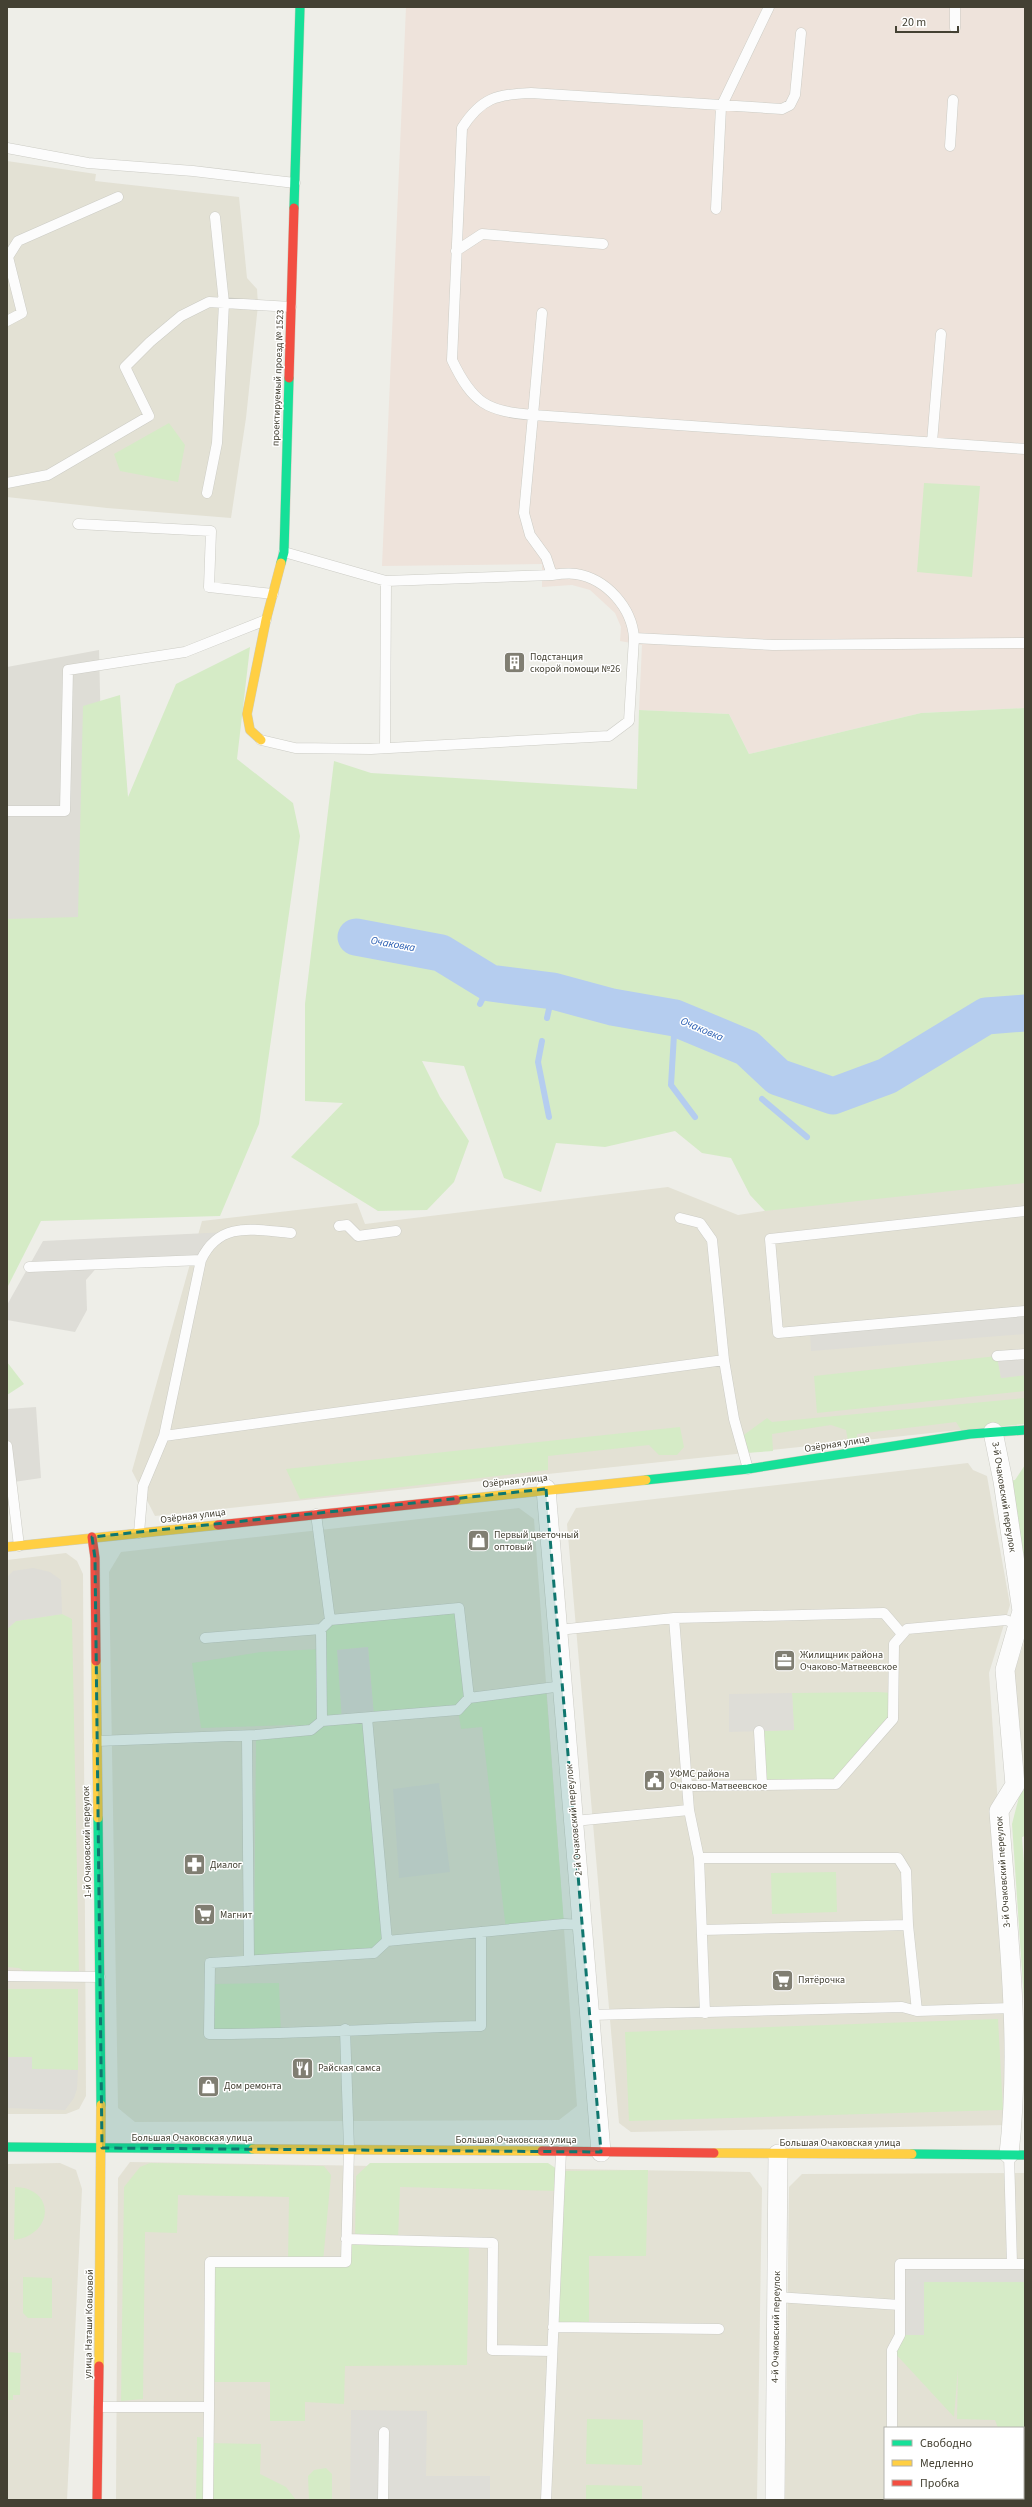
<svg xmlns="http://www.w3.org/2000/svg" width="1032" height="2507" font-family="'Source Sans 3',sans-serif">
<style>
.residential{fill:#e3e1d4;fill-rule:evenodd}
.industrial{fill:#deddd6}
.medical{fill:#eee3db}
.green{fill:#d5ebc6}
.parking{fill:#deddd7}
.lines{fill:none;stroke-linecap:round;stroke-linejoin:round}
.stream{stroke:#b5cdef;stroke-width:6}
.river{stroke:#b5cdef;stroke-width:37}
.lane-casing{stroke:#ccccc5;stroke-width:11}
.street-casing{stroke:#ccccc5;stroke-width:20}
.fast-casing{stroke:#cecdbe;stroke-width:10}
.slow-casing{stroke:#cecdbe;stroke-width:10}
.jam-casing{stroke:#cecdbe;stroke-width:10}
.lane{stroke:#fcfcfc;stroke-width:10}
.street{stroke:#fcfcfc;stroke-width:19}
.fast{stroke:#16e098;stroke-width:9}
.slow{stroke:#ffcf43;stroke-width:9}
.jam{stroke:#f24e42;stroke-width:9}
.marked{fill:#0f766e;fill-opacity:0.2;stroke:#0f766e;stroke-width:3;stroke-dasharray:8 5;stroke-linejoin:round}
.labels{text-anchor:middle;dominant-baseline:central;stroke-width:3;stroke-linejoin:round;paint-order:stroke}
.street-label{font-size:10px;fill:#444133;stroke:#fff}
.poi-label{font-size:10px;fill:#444133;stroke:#fff;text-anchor:start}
.water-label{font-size:11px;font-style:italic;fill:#2a5eb2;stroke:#fff}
</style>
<rect width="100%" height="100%" fill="#eeeee8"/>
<!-- residential -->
<path class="residential" d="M7,161L96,174L95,181L239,197L247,278L257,289L258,305L246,418L231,518L107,508L7,497Z
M1025,1171V1423L155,1516L132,1471L202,1221L357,1203L365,1224L668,1187L738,1215Z
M968,1463L973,1470L987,1476L1010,1605L989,1673L1019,2113L1008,2125L631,2132L619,2123L567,1524L576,1508Z
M519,1508L534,1519L577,2106L559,2120L135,2122L118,2108L109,1572L121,1552Z
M66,1553L77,1561L83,1574L86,2096L79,2109L66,2114H7V1560Z
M1025,1639V1827L1014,1673Z
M130,2162L750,2172L762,2188L757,2500H116L118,2178Z
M60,2163L76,2170L82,2189L67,2500H7V2164Z
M1025,2173V2500H785L789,2187L802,2174ZM885,2428H1023V2498H885Z"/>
<!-- industrial -->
<path class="industrial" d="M99,650L106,943L7,938V667Z"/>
<!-- medical -->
<path class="medical" d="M406,7H1025V708L921,713L749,754L729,714L639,710L642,645L620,641L621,627L615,613L590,590L572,585L542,587V564L382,566Z"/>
<!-- green -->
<path class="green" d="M169,423L185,445L178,482L120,471L114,454Z
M924,483L980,486L972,577L917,572Z
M250,647L237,759L293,803L300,836L259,1124L220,1216L41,1221L7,1288V919L78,917L83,706L120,695L128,797L176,684Z
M1025,708V1183L765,1211L750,1195L731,1158L702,1153L675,1131L605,1147L556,1143L541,1192L504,1178L464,1066L422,1061L440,1097L469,1141L454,1182L427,1210L378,1211L291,1157L343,1103L305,1101V1004L334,761L371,773L637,789L639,710L729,714L749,754L921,713Z
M997,1356L1001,1378L1025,1375V1391L817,1413L814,1376Z
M7,1362L24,1384L7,1395Z
M1025,1398V1424L961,1430L956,1422L857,1434L858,1443L849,1446L846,1430L831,1425L772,1434L773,1451L745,1453L741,1437L767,1418L772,1422Z
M680,1427L684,1447L677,1455H659L649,1445L548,1456V1470L300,1499L286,1469Z
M1025,1465V1620L1003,1481L1015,1480Z
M459,1608L469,1697L546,1688L564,1924L506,1930L482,1727L461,1729L458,1710L374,1717L368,1647L338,1650L342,1720L367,1718L387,1941L374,1953L254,1961L256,1735L310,1730L294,1725L201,1728L192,1663L261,1652L321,1649V1629L330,1620Z
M62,1614L72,1619L79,1976H33L19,1968L7,1967V1629L16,1621Z
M877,1692L894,1693L893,1719L836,1784L762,1785L759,1731L794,1730L792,1693Z
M1022,1785H1025V1836L1022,1837L1025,1877V2015L1012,1824Z
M836,1872L837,1912L772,1914L771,1873Z
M279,1983L281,2034H209L210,1984Z
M7,1989H78V2070L31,2069V2057H7Z
M998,2019L1003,2110L629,2121L625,2032Z
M150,2163L324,2166L331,2175L323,2262H346V2239H355L356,2176L370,2163H548L560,2171L648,2170L646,2256H589V2328L553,2327L559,2191L400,2187L398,2240L469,2242L467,2365L345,2366L344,2404L305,2402V2421H270V2382H209L210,2262H288L289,2197L178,2195L177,2233L145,2232L143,2399L121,2401L124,2187L140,2167Z
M15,2187C56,2188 54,2235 14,2240Z
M23,2277L52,2278V2318H28L23,2313Z
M924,2282H1025V2500L1018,2498H1023V2428H998L995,2420L957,2419L958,2368L954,2417L892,2350L900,2335H924Z
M7,2352L21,2353L20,2395H13V2400H7Z
M587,2419L643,2420L642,2465L586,2464Z
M197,2437L209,2438V2443L261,2444L260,2474L286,2487L296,2500H196Z
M326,2468L332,2474V2500H309L308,2476L314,2470Z
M586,2485L642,2486V2500H586Z"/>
<!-- parking -->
<path class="parking" d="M228,1232L201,1260L99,1265L86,1280L87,1310L75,1332L7,1320V1305L43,1241Z
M1025,1311V1334L811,1351L810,1330Z
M1025,1354V1375L1001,1378L997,1356Z
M36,1407L41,1478L7,1483V1409Z
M33,1568L50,1572L61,1580L62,1614L16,1621L7,1629V1577L13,1571Z
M368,1647L374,1717L342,1720L337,1650Z
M792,1693L794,1730L729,1732V1694Z
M439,1783L450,1872L399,1878L393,1789Z
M7,2057H32V2069L78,2070L77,2089L74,2098L65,2110L7,2108Z
M900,2264H1025V2282H924V2335H900Z
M351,2410L427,2411L426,2476H490V2500H350Z"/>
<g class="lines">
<!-- stream -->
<path class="stream" d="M480,1004L490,983
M547,1018L553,991
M675,1018L671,1085L695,1117
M542,1041L538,1062L549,1117
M762,1099L807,1137"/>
<!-- river -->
<path class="river" d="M356,937L441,953L490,983L553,991L612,1007L675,1018L747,1048L778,1077L833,1096L887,1076L986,1016L1025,1013"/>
<defs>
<path id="lane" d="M955,7V28
M950,146L953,100
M7,148L88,163L193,171L295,183
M716,209L721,107L769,7
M456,251L482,234L603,244
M542,313L533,415C487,411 473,404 452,360L462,128C481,98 497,94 531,93L782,109L790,105L795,95L801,33
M7,321L22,313L8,257L18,241L118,197
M932,442L941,334
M1025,449L533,415L524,513L530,535L546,557L552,575C559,574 569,573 576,574C607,579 632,608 634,638L773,645L1025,643
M7,483L48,475L149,416L125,367L150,342L181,316L209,302L291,307
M207,493L217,443L224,303L215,217
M78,524L211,531L209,587L273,594
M284,552L386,581L552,575
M261,740L295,748L371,749L609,736L629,721L634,638
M385,748L386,581
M7,811H65L68,670L185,652L266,620
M1025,1211L770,1239L778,1333L1025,1311
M680,1218L700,1223L712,1240L724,1360
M339,1226L347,1225L358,1236L396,1231
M29,1267L201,1260
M997,1356L1025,1354
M164,1436L201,1260C220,1220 254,1230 291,1233
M7,1446L19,1546
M316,1514L330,1620
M139,1533L143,1486L164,1436L724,1360L734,1419L748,1469
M674,1618L884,1613L902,1634
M558,1630L674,1618L689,1810
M205,1638L321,1629
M367,1718L387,1941L374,1953L210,1963L209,2034C300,2034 390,2028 481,2026V1932
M322,1721L458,1710L469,1698
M759,1731L762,1785
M247,1736L249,1961
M97,1741L256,1735L311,1730L322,1721L321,1629L330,1620L459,1608L469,1698L563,1686
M687,1786L836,1784L893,1719L894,1644L907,1629L1006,1620L1018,1625
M574,1821L689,1810L699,1858L705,2013
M699,1858H898L906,1871L908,1925L917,2011L1012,2008
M702,1930L908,1925
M387,1941L564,1924L583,1925
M7,1976L100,1977
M590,2015L902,2007L917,2011
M1009,2154L1012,2264
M346,2239L493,2243L492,2350L552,2351
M776,2297L900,2305
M553,2327L719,2329
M99,2407H209L210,2262H346L349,2149L345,2029
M892,2428V2350L900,2335V2264H1025
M208,2500L209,2407
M383,2500L384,2432
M546,2500L561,2151
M889,2500V2498"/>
<path id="street" d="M993,1432L1003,1481L1022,1611L1005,1670L1015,1785L999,1811C1007,1924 1022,2041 1009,2154
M546,1489L601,2152
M775,2500L778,2154"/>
<path id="fast" d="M294,208L300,7
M281,563L284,552L289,378
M646,1480L748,1469L970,1434L1025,1430
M98,1818L101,2105
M7,2147L253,2149
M912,2154L1025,2155"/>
<path id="slow" d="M261,740L250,730L247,714L266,620L281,563
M456,1500L646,1480
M7,1547L218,1525
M96,1661L98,1818
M253,2149L542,2151
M714,2153L912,2154
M99,2366L101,2105"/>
<path id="jam" d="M289,378L294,208
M218,1525L456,1500
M92,1537L95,1558L96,1661
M542,2151L714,2153
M97,2500L99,2366"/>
</defs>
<!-- lane casing -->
<use href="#lane" class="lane-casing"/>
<!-- street casing -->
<use href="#street" class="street-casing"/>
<!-- fast casing -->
<use href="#fast" class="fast-casing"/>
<!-- slow casing -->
<use href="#slow" class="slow-casing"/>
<!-- jam casing -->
<use href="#jam" class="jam-casing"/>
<!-- lane -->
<use href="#lane" class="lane"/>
<!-- street -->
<use href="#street" class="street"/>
<!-- fast -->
<use href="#fast" class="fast"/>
<!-- slow -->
<use href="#slow" class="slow"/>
<!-- jam -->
<use href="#jam" class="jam"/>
</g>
<!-- marked area -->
<path class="marked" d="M546,1489L601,2152L102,2148L95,1558L92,1537Z"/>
<!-- icons -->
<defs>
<symbol id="building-square" viewBox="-11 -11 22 22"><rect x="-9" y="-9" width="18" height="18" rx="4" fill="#807e72" stroke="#fff"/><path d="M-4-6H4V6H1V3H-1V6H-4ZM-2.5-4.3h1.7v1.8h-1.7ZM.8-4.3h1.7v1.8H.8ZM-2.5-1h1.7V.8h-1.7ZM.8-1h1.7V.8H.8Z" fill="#fff"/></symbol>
<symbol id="shop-square" viewBox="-11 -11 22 22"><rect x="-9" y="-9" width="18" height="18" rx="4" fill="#807e72" stroke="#fff"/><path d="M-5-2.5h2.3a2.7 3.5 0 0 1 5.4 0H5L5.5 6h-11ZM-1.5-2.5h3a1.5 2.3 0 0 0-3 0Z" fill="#fff"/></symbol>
<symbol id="office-square" viewBox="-11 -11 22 22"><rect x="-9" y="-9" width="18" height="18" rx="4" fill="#807e72" stroke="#fff"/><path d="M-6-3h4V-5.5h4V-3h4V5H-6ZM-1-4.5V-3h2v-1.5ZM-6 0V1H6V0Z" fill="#fff"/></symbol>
<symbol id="civic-square" viewBox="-11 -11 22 22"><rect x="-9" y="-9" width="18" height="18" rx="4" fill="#807e72" stroke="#fff"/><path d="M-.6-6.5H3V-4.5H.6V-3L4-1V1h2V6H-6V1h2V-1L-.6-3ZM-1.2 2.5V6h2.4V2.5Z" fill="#fff"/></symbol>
<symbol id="pharmacy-square" viewBox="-11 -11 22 22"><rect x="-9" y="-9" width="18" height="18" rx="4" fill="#807e72" stroke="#fff"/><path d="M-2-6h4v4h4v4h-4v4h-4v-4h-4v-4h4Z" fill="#fff"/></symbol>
<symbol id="supermarket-square" viewBox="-11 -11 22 22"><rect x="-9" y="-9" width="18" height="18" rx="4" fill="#807e72" stroke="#fff"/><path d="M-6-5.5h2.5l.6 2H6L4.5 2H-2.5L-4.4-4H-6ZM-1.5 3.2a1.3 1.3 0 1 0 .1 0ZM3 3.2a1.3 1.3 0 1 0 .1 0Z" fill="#fff"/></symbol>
<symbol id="restaurant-square" viewBox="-11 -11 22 22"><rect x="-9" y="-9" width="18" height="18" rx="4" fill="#807e72" stroke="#fff"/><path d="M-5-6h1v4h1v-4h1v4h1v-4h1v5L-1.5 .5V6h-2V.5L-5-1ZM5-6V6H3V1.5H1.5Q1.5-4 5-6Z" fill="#fff"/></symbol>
</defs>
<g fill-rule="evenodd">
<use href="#building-square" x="502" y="650" width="25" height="25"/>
<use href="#shop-square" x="466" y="1528" width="25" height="25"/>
<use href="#office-square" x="772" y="1648" width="25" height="25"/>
<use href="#civic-square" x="642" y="1768" width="25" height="25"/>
<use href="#pharmacy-square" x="182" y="1852" width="25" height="25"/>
<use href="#supermarket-square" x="192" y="1902" width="25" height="25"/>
<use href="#supermarket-square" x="770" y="1968" width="25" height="25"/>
<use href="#restaurant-square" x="290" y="2056" width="25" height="25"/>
<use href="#shop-square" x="196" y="2074" width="25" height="25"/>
</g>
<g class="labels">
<!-- street labels -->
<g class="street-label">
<text transform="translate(278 378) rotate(-88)">проектируемый проезд № 1523</text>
<text transform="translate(837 1444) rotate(-9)">Озёрная улица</text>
<text transform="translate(515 1481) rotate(-6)">Озёрная улица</text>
<text transform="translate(1004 1497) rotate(81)">3-й Очаковский переулок</text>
<text transform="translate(193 1516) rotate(-7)">Озёрная улица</text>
<text transform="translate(574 1820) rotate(-95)">2-й Очаковский переулок</text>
<text transform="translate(87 1842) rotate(-91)">1-й Очаковский переулок</text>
<text transform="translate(1003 1872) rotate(-94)">3-й Очаковский переулок</text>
<text x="192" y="2138">Большая Очаковская улица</text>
<text x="516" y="2140">Большая Очаковская улица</text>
<text x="840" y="2143">Большая Очаковская улица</text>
<text transform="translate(89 2324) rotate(-89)">улица Наташи Ковшовой</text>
<text transform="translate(776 2327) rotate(-89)">4-й Очаковский переулок</text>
</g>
<!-- poi labels -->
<g class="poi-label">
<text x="530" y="657">Подстанция<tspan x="530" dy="12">скорой помощи №26</tspan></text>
<text x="494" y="1535">Первый цветочный<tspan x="494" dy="12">оптовый</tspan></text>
<text x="800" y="1655">Жилищник района<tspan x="800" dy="12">Очаково-Матвеевское</tspan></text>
<text x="670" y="1774">УФМС района<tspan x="670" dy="12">Очаково-Матвеевское</tspan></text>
<text x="210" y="1865">Диалог</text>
<text x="220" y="1915">Магнит</text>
<text x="798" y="1980">Пятёрочка</text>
<text x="318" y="2068">Райская самса</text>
<text x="224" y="2086">Дом ремонта</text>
</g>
<!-- water labels -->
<g class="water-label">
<text transform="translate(393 944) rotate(10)">Очаковка</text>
<text transform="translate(702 1029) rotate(23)">Очаковка</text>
</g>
</g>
<!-- border -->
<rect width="1032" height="2507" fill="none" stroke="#444133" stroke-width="16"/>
<!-- legend -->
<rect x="884" y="2427" width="140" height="72" fill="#ffffff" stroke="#b4b3ad"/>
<rect x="892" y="2440" width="20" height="6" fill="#16e098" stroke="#b4b3ad"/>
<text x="920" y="2447" font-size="12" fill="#444133">Свободно</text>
<rect x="892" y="2460" width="20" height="6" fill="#ffcf43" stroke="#b4b3ad"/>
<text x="920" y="2467" font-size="12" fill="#444133">Медленно</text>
<rect x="892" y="2480" width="20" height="6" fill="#f24e42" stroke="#b4b3ad"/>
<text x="920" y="2487" font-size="12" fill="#444133">Пробка</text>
<!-- scale -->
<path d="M896 26v6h62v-6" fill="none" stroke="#444133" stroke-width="2"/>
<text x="902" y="26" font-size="12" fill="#444133" stroke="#ffffff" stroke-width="3" paint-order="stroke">20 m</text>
</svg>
